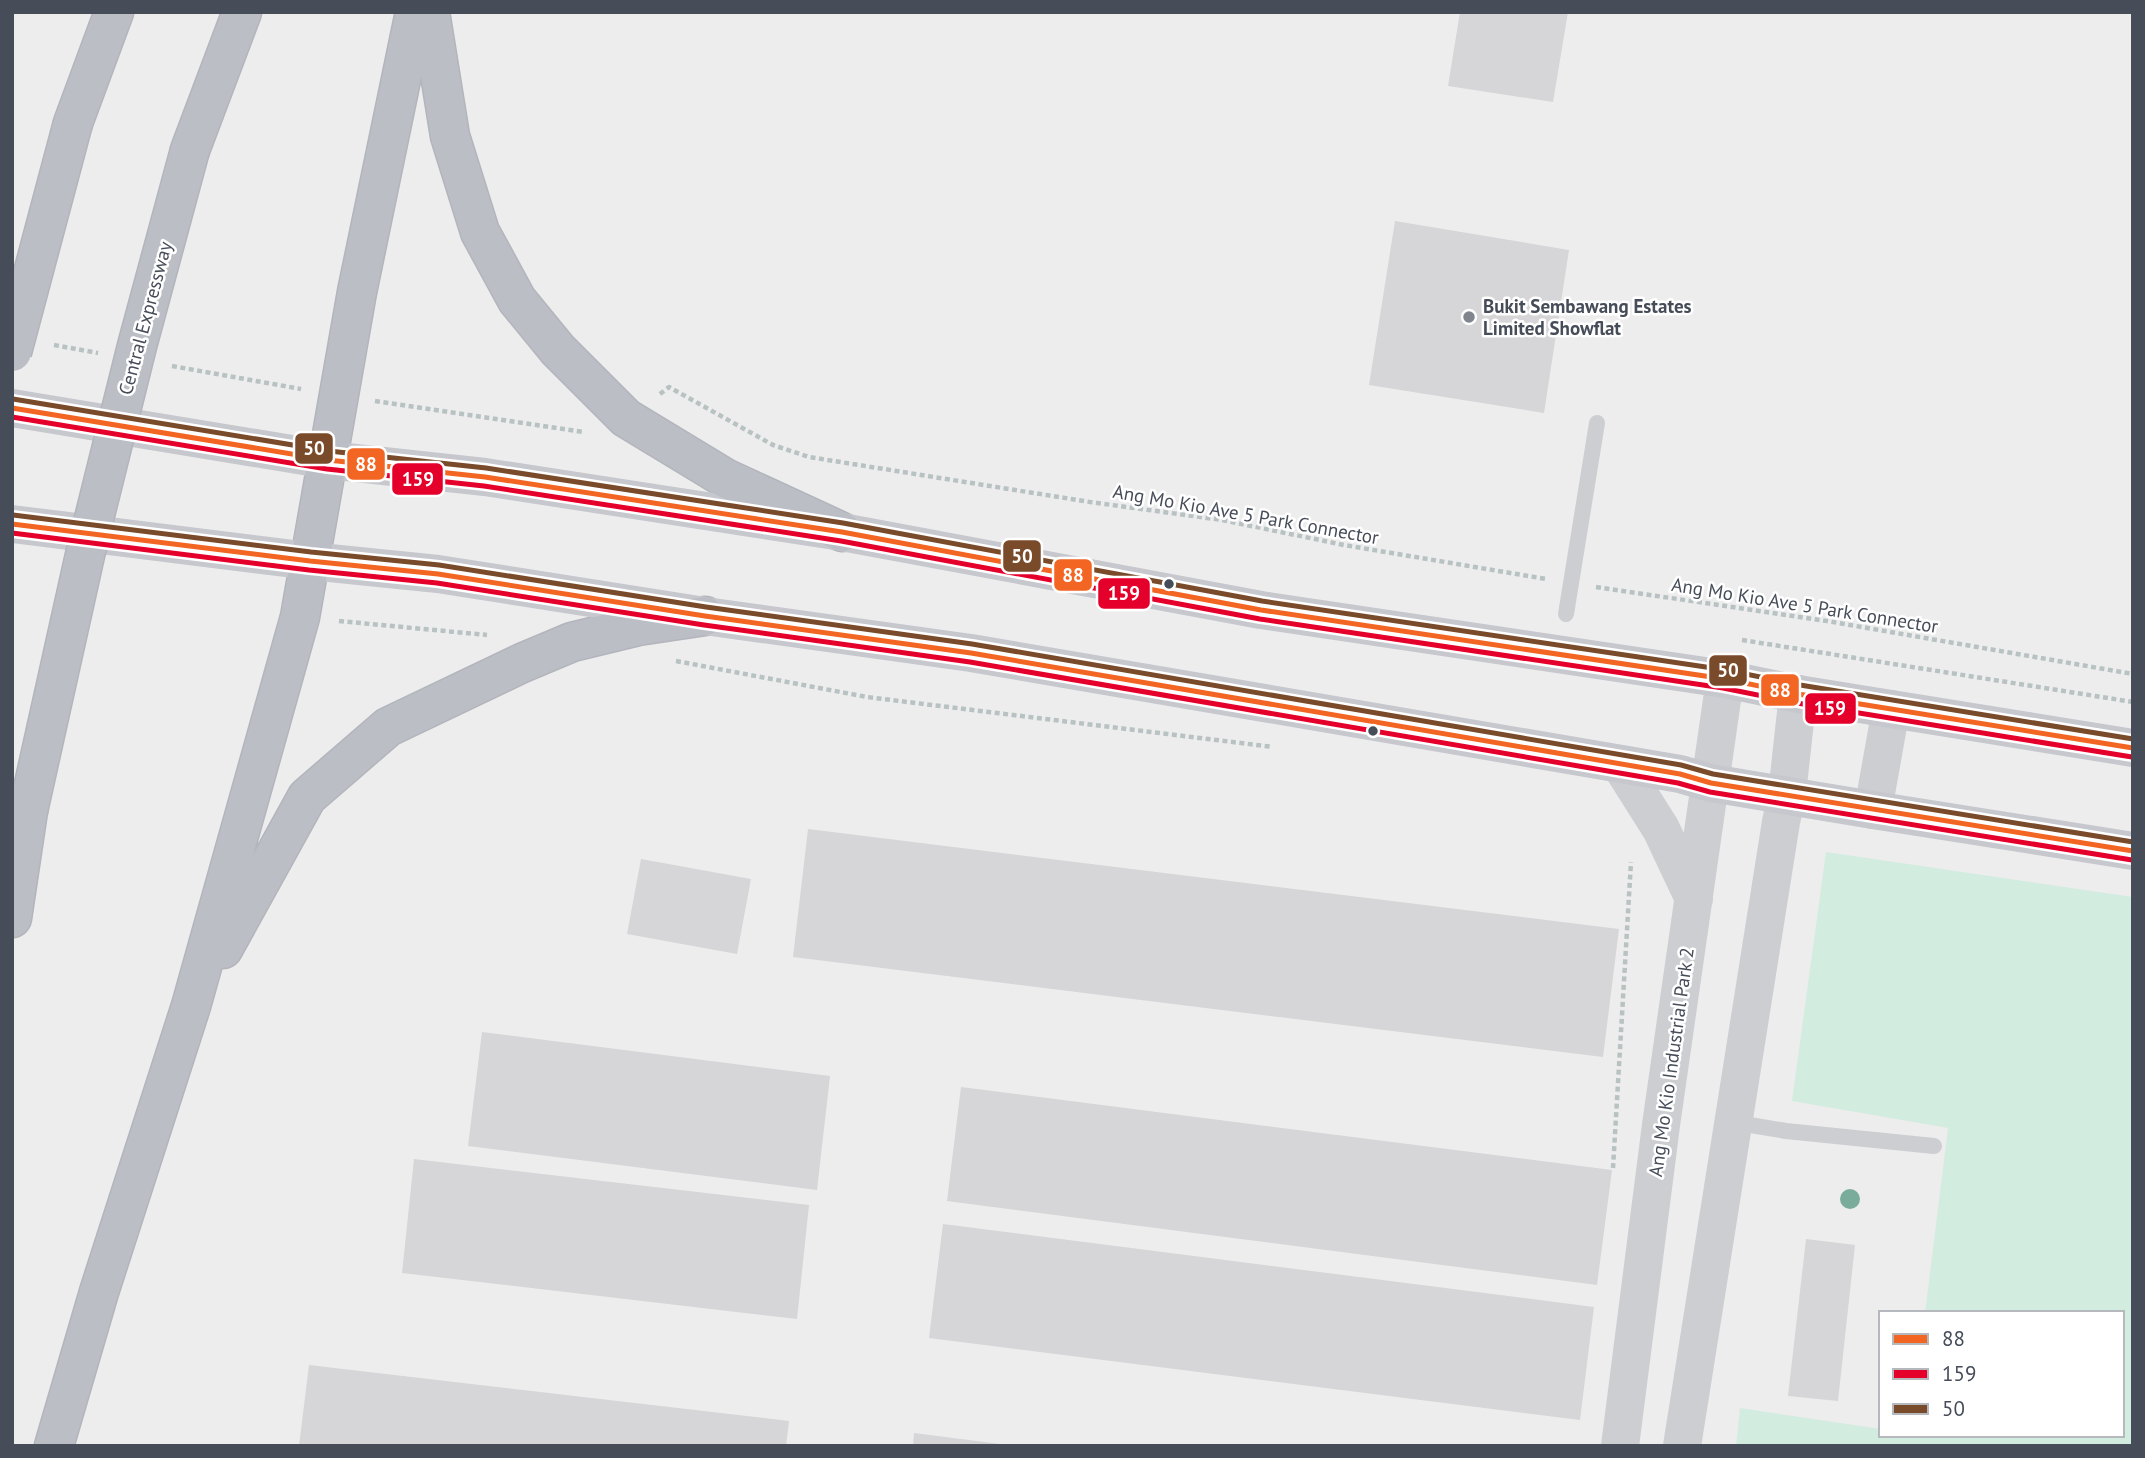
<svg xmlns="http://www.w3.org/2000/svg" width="2145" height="1458" font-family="'PT Sans',sans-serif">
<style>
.green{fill:#d2ece0}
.building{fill:#d6d5d7}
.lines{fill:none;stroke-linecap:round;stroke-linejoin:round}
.highway-casing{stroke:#b3b5bd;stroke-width:41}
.path{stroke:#b8c2c2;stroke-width:4.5;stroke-dasharray:5 3.5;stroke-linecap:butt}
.lane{stroke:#ccced1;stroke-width:16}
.secondary{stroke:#ccced2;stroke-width:38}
.primary{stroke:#c6c8ce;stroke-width:38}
.highway{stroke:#bbbec5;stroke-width:38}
.highway-bridge-casing{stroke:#b3b5bd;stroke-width:41;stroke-linecap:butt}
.highway-bridge{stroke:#bbbec5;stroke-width:38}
.bus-1-casing{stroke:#fff;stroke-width:10}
.bus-2-casing{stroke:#fff;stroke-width:10}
.bus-3-casing{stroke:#fff;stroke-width:10}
.bus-1{stroke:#f26522;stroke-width:5}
.bus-2{stroke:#e4002b;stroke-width:5}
.bus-3{stroke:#7a4b2a;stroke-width:5}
.tree{fill:#79ac9a}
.poi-dot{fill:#81858d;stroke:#fff;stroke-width:2.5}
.bus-dot{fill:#464d59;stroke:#fff;stroke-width:2.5}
.labels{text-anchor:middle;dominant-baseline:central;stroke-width:5;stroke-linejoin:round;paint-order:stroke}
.poi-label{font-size:19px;font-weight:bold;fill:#464d59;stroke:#fff;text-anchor:start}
.street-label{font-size:19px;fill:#464d59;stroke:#fff}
.line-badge{stroke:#fff;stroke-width:2.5}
.badge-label{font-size:19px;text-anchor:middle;font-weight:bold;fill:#fff}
</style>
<rect width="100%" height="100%" fill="#eeeded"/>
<!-- green -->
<path class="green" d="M1826,852L2133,897V1446H1736L1740,1408L1881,1429V1435H2122V1313H1925L1948,1128L1792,1101Z"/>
<!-- building -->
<path class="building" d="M1460,12H1568L1553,102L1448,86Z
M1395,221L1569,250L1544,413L1369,385Z
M808,829L1619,929L1603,1057L793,957Z
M641,859L751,879L737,954L627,934Z
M482,1032L830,1076L817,1190L468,1146Z
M961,1087L1612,1170L1597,1285L947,1201Z
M414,1159L809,1205L797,1319L402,1273Z
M943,1224L1594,1307L1580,1420L929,1338Z
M1806,1239L1855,1245L1838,1401L1788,1396Z
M309,1365L789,1421L786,1446H299Z
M914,1433L1000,1444V1446H913Z"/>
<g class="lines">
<defs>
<path id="highway" d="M430,12L450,136L480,232L517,300L558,350L626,418L725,478L842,532
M73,123L114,12
M190,150L242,12
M12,918L28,811
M223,949L307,797L388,727L522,663L572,642L638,626L705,616
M54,1446L99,1292L191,1006L300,617L357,292L415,12"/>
</defs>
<!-- highway casing -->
<use href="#highway" class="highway-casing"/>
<!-- path -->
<path class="path" d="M54,345L98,353
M172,366L301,389
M660,394L669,387L773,445L809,457L1090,502L1222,520L1344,545L1546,579
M375,401L584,432
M1596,587L1827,621L2133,674
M339,621L487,635
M1742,640L2133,702
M676,661L867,697L1273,747
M1613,1168L1631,862"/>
<!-- lane -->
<path class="lane" d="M1566,614L1597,423
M1732,1122L1786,1131L1934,1146"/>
<!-- secondary -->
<path class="secondary" d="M1620,764L1661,829L1694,899
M1873,810L1891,709
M1620,1446L1661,1125L1725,679
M1682,1446L1781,822L1787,794L1798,694"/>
<!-- primary -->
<path class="primary" d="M12,408L328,460L485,477L842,532L1261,610L1725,679L1798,694L2133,748
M12,524L310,561L438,574L705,616L971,653L1680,774L1711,783L1873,810L2133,851"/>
<!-- highway -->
<use href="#highway" class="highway"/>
<defs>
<path id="highway-bridge" d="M12,352L73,123
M28,811L85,555L137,346L190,150"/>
</defs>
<!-- highway-bridge casing -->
<use href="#highway-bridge" class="highway-bridge-casing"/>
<!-- highway-bridge -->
<use href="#highway-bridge" class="highway-bridge"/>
<defs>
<path id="bus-1" d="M12,408L328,460L485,477L842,532L1261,610L1725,679L1798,694L2133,748
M12,524L310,561L438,574L705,616L971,653L1680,774L1711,783L2133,851"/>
<path id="bus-2" d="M12,417L327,469L484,486L841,541L1260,619L1723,688L1797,703L2132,757
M12,533L309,570L437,583L704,625L970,662L1678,783L1710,792L2132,860"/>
<path id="bus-3" d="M13,399L329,451L486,468L843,523L1262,601L1726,670L1800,685L2133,739
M13,515L311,552L439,565L706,607L972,644L1681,765L1713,774L2133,842"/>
</defs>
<!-- bus-1 casing -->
<use href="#bus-1" class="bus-1-casing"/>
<!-- bus-2 casing -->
<use href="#bus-2" class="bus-2-casing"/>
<!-- bus-3 casing -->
<use href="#bus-3" class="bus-3-casing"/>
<!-- bus-1 -->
<use href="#bus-1" class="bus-1"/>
<!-- bus-2 -->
<use href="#bus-2" class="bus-2"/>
<!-- bus-3 -->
<use href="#bus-3" class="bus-3"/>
</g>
<!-- trees -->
<circle class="tree" cx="1850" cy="1199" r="10"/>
<!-- markers -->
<circle class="poi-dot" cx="1469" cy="317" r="7"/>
<g class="bus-dot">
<circle cx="1169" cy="584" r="6"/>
<circle cx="1373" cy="731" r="6"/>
</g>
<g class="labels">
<!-- poi labels -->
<g class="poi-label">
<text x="1483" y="306">Bukit Sembawang Estates<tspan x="1483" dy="22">Limited Showflat</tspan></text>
</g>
<!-- street labels -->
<g class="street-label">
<text transform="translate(145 318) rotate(-75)">Central Expressway</text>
<text transform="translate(1246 514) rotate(10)">Ang Mo Kio Ave 5 Park Connector</text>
<text transform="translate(1805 605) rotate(9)">Ang Mo Kio Ave 5 Park Connector</text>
<text transform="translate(1671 1062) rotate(-82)">Ang Mo Kio Industrial Park 2</text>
</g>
</g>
<g class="line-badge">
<rect x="294" y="432" width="40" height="33" rx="7" fill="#7a4b2a"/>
<rect x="346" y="447" width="40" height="34" rx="7" fill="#f26522"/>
<rect x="391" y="462" width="53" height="34" rx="7" fill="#e4002b"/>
<rect x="1002" y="539" width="40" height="34" rx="7" fill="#7a4b2a"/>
<rect x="1053" y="558" width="40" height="34" rx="7" fill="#f26522"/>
<rect x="1097" y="577" width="54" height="33" rx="7" fill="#e4002b"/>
<rect x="1708" y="654" width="40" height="33" rx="7" fill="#7a4b2a"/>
<rect x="1760" y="673" width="40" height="34" rx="7" fill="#f26522"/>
<rect x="1804" y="692" width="53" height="33" rx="7" fill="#e4002b"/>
</g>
<g class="badge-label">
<text x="314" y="455">50</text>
<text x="366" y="471">88</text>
<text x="418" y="486">159</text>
<text x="1022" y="563">50</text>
<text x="1073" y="582">88</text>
<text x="1124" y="600">159</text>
<text x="1728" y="677">50</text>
<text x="1780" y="697">88</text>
<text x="1830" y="715">159</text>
</g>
<!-- border -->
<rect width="2145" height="1458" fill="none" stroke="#464d59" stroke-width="28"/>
<!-- legend -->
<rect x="1879" y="1311" width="245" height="126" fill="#ffffff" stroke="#b5b8bd" stroke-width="2"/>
<rect x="1893" y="1334" width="35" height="10" fill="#f26522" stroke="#b5b8bd" stroke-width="2"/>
<text x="1942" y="1346" font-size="21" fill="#464d59">88</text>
<rect x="1893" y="1369" width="35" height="10" fill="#e4002b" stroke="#b5b8bd" stroke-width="2"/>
<text x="1942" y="1381" font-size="21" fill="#464d59">159</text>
<rect x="1893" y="1404" width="35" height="10" fill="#7a4b2a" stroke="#b5b8bd" stroke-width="2"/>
<text x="1942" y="1416" font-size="21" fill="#464d59">50</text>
</svg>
